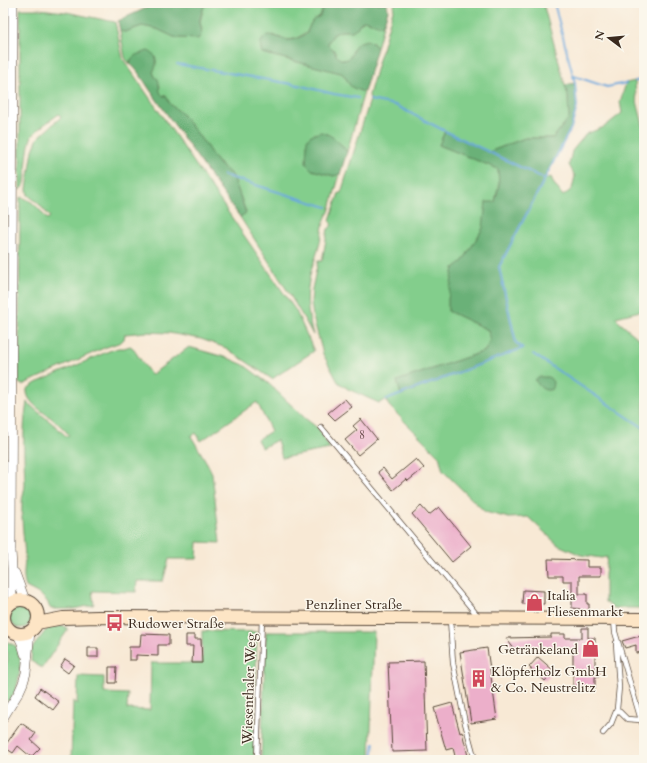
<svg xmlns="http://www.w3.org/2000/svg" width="647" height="763" font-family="Cardo,serif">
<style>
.green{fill:#83ce8c;stroke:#5f7c55;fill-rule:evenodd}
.forest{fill:#6ab178;stroke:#526e4b}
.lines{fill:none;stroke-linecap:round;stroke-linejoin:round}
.stream{stroke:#6ba8dd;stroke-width:2}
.building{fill:#ecafca}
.lane-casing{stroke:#574739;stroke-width:6}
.street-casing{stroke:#574739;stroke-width:10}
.secondary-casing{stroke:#574739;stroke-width:14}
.lane{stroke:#fff;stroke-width:4.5}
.street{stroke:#fff;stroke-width:9}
.secondary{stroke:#fde5c5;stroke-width:12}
.labels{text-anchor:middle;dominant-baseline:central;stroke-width:3;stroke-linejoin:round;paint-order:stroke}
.number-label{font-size:12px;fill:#674b49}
.poi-label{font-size:14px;fill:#3b2a1e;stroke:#fbf7ec;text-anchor:start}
.street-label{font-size:14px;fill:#3b2a1e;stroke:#fbf7ec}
</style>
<rect width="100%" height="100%" fill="#fbf7ec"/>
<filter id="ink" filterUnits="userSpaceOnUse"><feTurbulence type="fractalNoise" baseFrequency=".025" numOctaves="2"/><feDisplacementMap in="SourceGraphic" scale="8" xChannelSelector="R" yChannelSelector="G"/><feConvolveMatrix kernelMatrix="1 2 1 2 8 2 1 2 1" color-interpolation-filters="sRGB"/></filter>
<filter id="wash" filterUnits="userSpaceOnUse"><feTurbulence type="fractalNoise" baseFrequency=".012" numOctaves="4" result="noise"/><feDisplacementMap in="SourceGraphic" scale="16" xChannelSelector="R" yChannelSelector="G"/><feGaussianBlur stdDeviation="0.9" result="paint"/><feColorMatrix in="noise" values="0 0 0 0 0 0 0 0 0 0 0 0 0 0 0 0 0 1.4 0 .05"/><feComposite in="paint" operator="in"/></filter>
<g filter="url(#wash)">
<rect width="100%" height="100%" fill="#f8e9d5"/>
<!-- green -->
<path class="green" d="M210,3L232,4L234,3H320L323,8L320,16L313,20L310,25L307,32C292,42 289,41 272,35L262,53L341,73C346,76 346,79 349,84C352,89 359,90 364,92L347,152L342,145L306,164L312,170L334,176L340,174L329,212C322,221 323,231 320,242C318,252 314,261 311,271C305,296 307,311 313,335C291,294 265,256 240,217L246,212L233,176L216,161L205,144L181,113L170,104L166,96H163C159,93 159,90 160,86L155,77L153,72L156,66L130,60V64L125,58L120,31L125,32L142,26L157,29L174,37L179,38L198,39L202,29L200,22L204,6Z
M395,3H543L568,96L569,118L553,138H525L489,152L445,131L439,145L498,169L499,185L495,201L545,179L551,177L554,184L563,196L572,189L575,176L569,165L572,151L586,134L604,127L622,113L620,102L626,83L635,81L636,97L644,129V310L616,317L619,322L644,343V428L640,426L644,429V608H614L605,602V575L607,557L601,558L581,555L558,545L528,517L509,518L485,512L443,471L439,456L389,406L386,400L379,403L348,389L338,382L323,354L313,317L311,302L312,289L318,261H322L328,229C332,227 332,224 330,220L339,193H341L370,100L369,95ZM524,219L499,267L516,343L523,348L401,395L397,381L485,351L490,341L488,330L448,311L454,268L463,261L483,228Z
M20,9H39L66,12L115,22L123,59L296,311L314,351L272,379L226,348L201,339L169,333L146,332L125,334L124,339L121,342L104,348L22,385L19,383L20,197C32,199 40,210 47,219L50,217L38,203L28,195L27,189L33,150L38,138L61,117L59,114C51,120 38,128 32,136C27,145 26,172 25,183L23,187L20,190Z
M364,20L383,26L377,48L372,42L366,40L355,47C353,52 351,57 346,60L340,59L336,55C335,49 331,48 328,44L329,41L334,34L341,31H352Z
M130,346L132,347L151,375L189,347L228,358L244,365L268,383L306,419L319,429L330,449L282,458L277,440L262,448L257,440L271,431L257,402L201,441L196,433L191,436L207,463L212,473L220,543L198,542L197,559H169L163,581H137L136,592L92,591L94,604L93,605L73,609H51C48,606 49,603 46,600C41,594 33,591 26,587C22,577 25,567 25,557C24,539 21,520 22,502C22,496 25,490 25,484C24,456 22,429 27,402C39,414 54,423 66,436L69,435C65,430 60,425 55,421C47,414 25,403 27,389L36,383L109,351L118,348H124Z
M10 617a11 11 0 1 1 22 0a11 11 0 1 1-22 0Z
M64,626L67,628V631L42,668L31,661L32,648L47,629L50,627Z
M202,631L257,632L254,760H71L73,701L77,704L78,676L104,677V693L128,694L127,709L150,710L151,663H202Z
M266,632H374L370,760H261Z
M3,640L16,646C17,650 19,655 20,659C21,668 17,706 3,701V669L8,660L7,656L8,653L3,648Z"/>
<!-- forest -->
<path class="forest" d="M157,3H210L204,6C203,11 199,18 200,23C201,30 204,32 198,39L179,38L174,37L157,29L142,26L125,32L120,31L118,21Z
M320,3H387L388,10L383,26L364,20L359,24L358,27L352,31H341L334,34L329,41L328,44C331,49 335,49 336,55L340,59L346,60C353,56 351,52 355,46C358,41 367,39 372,43C374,44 375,46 377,48L364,92C359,90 352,89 349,84C346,79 346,76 341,73L262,53C259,44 260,41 267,35C273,35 277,37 283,39C292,42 299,38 307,33L310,25L313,20L320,16L323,8Z
M148,51C158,55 158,63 153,72L155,77L158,79C160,85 158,92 163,96H166L170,104L181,113L205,144L216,161L233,176L246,213L240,217C210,176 181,134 152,93C147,86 136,67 130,64C131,54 140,54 148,51Z
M575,83L577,107L571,128L499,267L516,343L523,348L401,395L397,381L485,351L490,341L488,330L448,311V299L454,268L463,261L483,228L486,202H495L499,185L498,169L439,145L445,131L489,152L525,138H553L569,118L568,96L565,85Z
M321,132C331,134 341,143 347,152L340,174L334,176L312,170L306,164L307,140L311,135Z
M540,377H549L553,382L552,389C544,393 539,386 535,380Z"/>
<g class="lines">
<!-- stream -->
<path class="stream" d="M177,64L298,85L334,94L358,98
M574,76L607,87L626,83
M635,81L644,80
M370,100L395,105L445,131L545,179
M223,175L327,207
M523,348L516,343L499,267L571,128L577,107L575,83L554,3
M533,354L644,428
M386,400L523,348
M372,760L374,743"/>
</g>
<g id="blocks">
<!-- building -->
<path class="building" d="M345,399L352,407L335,420L328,413Z
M361,419L377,439L358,455L345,440L357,430L353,426Z
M416,459L424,468L408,481L406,479L393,490L378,472L383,468L392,479Z
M421,506L429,515L439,507L471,546L452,562L412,514Z
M548,559L587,560V567H601V576H579V594H587V604H589V611H580V609L572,608V581H563V576H549Z
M523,590L544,591V604H522Z
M582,628H588V638H595V671H599V677H595V688H573V649H558V652H537V649H514L506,638L551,637V634H565V638H582Z
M141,634L169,635V645H158V656L136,655V660H129V647H140Z
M186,635H195V639H201L202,663H192L193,646H186Z
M644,636V652L636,653V645L625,648L622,641L636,637Z
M88,648H98V657H88Z
M487,648L497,719L471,723L460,652Z
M538,657L554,671L545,681L529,667Z
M65,659L74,665L68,673L60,667Z
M424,661L427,751L392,752L388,662Z
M109,667H117L116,683H109Z
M40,688L59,702L53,710L35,696Z
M452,703L460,733L462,732L469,760H456L453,748L446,750L434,708Z
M21,723L36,733L31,740L40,748L31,757L18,746L13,753L4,747Z"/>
</g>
</g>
<g filter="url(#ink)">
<use href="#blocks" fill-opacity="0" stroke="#574739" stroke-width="1"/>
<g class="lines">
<defs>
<path id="lane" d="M321,427L478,616
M450,619L453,663L465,723L475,760
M614,619L615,632L641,720L644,727
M616,643L619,687L617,709L627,719L641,720
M603,733L611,724L617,709
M257,760L262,618"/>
<path id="street" d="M15,573L25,600
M12,602V568L11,551L13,3
M17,633L22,643L25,654
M3,718L19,692L23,683L26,673L30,631"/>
<path id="secondary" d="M4 617a17 17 0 1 1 34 0a17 17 0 1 1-34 0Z
M37,623L63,618L98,617L644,619"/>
</defs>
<!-- lane casing -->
<use href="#lane" class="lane-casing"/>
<!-- street casing -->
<use href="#street" class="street-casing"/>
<!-- secondary casing -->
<use href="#secondary" class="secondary-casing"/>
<!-- lane -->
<use href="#lane" class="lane"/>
<!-- street -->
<use href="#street" class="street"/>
<!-- secondary -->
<use href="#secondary" class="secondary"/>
</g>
</g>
<!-- icons -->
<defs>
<symbol id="shop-bare" viewBox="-9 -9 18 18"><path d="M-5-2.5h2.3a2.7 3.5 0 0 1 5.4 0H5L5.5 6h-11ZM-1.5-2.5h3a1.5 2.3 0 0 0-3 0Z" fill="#d1495b" stroke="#fbf7ec" stroke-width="2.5" paint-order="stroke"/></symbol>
<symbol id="bus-bare" viewBox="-9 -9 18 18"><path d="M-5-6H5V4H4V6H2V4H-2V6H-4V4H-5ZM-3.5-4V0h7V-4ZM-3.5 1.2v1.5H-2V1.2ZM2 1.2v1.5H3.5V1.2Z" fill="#d1495b" stroke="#fbf7ec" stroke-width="2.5" paint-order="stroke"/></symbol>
<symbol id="building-bare" viewBox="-9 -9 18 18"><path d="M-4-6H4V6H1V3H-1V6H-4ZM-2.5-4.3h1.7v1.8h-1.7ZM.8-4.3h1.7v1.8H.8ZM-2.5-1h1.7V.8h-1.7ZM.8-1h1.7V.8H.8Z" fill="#d1495b" stroke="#fbf7ec" stroke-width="2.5" paint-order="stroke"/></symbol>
</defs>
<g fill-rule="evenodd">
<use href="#shop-bare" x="522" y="590" width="25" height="25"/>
<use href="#bus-bare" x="102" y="610" width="25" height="25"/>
<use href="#shop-bare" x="578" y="636" width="25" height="25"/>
<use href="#building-bare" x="466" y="666" width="25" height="25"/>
</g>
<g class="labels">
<!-- number labels -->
<g class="number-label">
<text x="362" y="435">8</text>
</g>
<!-- poi labels -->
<g class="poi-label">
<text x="547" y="595">Italia<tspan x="547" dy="16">Fliesenmarkt</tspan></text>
<text x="128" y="623">Rudower Straße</text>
<text x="578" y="649" text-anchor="end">Getränkeland</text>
<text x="491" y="671">Klöpferholz GmbH<tspan x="491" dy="16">&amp; Co. Neustrelitz</tspan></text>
</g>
<!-- street labels -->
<g class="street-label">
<text x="354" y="604">Penzliner Straße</text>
<text transform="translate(249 689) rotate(-88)">Wiesenthaler Weg</text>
</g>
</g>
<!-- margin -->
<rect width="647" height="763" fill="none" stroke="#fbf7ec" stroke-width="16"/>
<!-- north arrow -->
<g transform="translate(609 38) rotate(286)" stroke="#fbf7ec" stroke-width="3" paint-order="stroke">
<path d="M0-3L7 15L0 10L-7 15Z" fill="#3b2a1e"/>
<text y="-6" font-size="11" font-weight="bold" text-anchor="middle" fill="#3b2a1e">N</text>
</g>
</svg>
